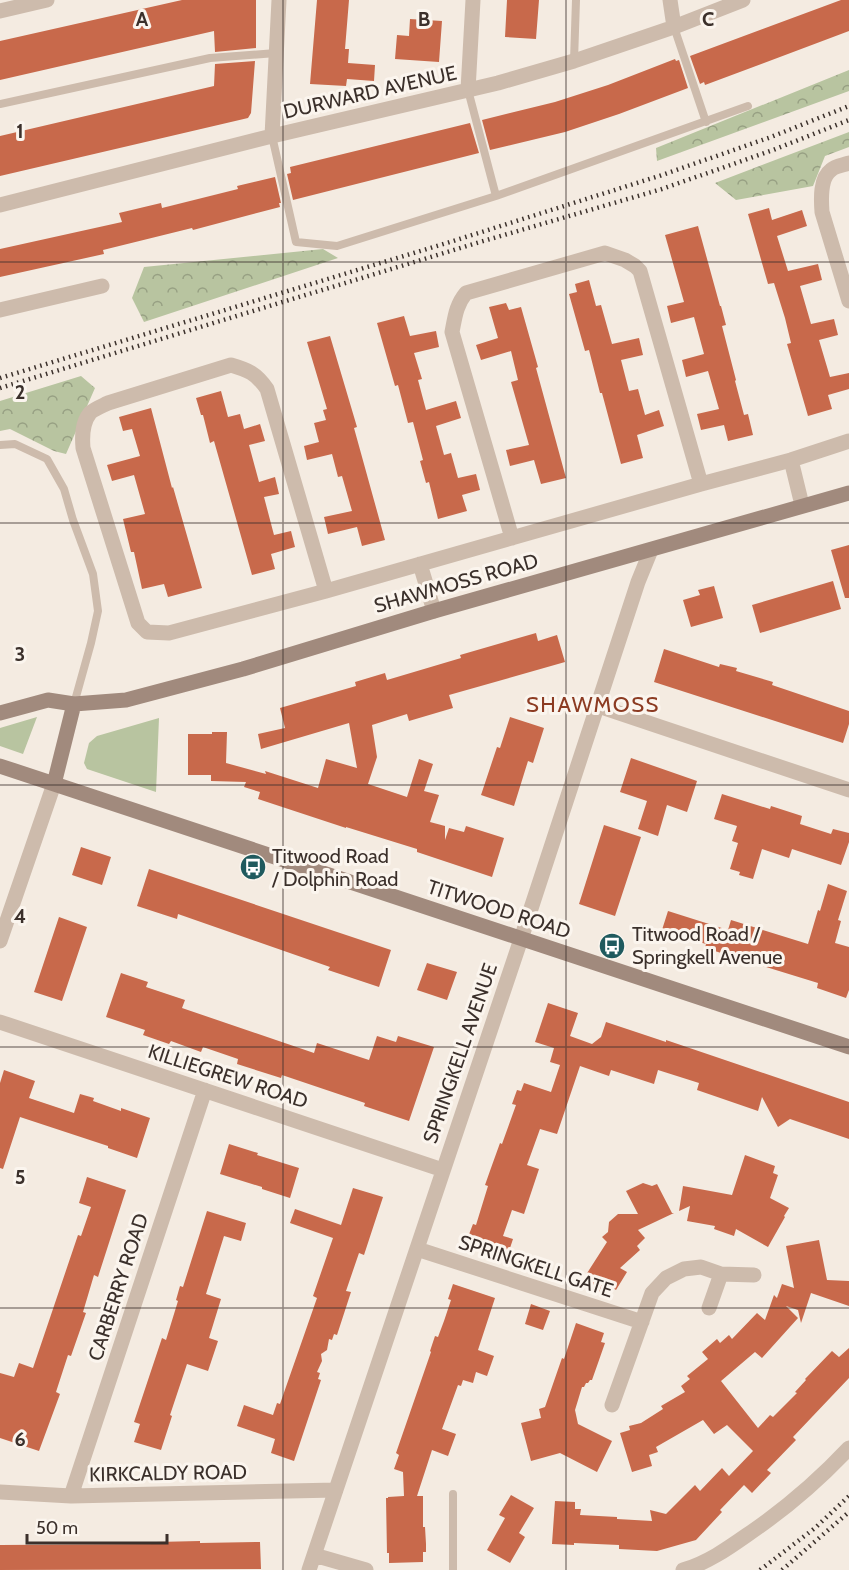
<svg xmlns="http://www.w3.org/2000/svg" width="849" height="1570" font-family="Cabin,sans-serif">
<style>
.grass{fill:#b8c4a0}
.forest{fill:url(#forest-crowns)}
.building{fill:#c8694b}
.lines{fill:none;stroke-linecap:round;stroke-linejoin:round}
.lane{stroke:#cdbbac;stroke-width:8}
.street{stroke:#cdbbac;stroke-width:15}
.secondary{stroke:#a18a7d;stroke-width:15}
.rail{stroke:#3b302b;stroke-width:4.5;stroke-dasharray:1.5 4.5;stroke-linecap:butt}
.grid{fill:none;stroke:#3b302b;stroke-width:1.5;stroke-opacity:0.55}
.labels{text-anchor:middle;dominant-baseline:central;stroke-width:6;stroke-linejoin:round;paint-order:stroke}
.street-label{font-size:20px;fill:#3b302b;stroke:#fbf5ee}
.poi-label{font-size:20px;fill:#3b302b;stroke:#fbf5ee;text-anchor:start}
.quarter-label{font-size:22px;letter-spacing:1.5px;fill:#8c3b22;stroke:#fbf5ee}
.grid-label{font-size:20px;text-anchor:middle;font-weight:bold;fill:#3b302b;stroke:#fbf5ee;stroke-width:6;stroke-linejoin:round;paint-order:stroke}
</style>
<defs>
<pattern id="forest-crowns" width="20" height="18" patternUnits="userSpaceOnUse" patternTransform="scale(1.5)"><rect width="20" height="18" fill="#b8c4a0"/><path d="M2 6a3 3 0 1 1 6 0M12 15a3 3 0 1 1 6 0" fill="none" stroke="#97a083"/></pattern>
</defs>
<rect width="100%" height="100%" fill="#f4ebe1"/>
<!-- grass -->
<path class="grass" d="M37,717L23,754L0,746V728Z
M159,718L156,792L87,769L84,763L89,743L97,736Z"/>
<!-- forest -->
<path class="forest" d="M849,70V91L657,161L656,148Z
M849,132V147L825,156L813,186L736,200L715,183Z
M323,249L338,258L144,322L132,298L144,267Z
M81,376L95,388L66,454L54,451L10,429L0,431V401Z"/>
<!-- building -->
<path class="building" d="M182,0H256V48L215,52L214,31L0,80V41Z
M317,0H349L345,49H349L348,63L375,65L374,81L347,79L346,86L310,84Z
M507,0H539L536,39L505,37Z
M841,0H849V31L705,85L704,82L700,84L690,56Z
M410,19L442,21L439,62L395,59L397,35L409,36Z
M675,59L676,61L679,60L688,88L619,114L565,132L490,150L482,120L555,102L608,85Z
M255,61L251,113L248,118L0,176V136L214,86L215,64Z
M470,123L479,153L293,200L287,174L291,173L290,167Z
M275,177L281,203H279L280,207L193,230L192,228L103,250L104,254L0,277V249L122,222L119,213L161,203L162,208L238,189L237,186Z
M769,208L772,220L802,210L807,226L777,236L788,271L818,264L822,280L800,286L811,324L834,319L838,335L819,340L830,377L849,373V389L828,395L832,409L808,416L787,344L791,343L785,318L774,283L768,284L748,214Z
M698,226L720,306H721L726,325L722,326L736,380L735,381L744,415L748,414L753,435L728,441L724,425L701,430L697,414L719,409L708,371L686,377L682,360L704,354L694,317L671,323L667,306L684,302L665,235Z
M589,280L596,306L601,305L612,344L639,338L643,355L621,360L629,391L638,389L645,415L659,410L664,426L637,435L643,458L621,464L602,393H600L589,350L585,351L569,294L577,292L575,284Z
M506,303L509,310L521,307L538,367L536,368L566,478L541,484L534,460L510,466L506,450L529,445L511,382L518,380L511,351L481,360L476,345L498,338L489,307Z
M404,316L410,336L436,331L439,347L414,353L422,379L418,380L426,410L456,401L461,418L436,426L444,455L451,453L458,478L476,474L480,490L462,495L467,511L438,519L429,482L426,483L420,461L423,460L413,422L408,423L398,385L395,386L377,323Z
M330,336L357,427L354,428L385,540L362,546L357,527L328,534L324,517L352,511L342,476L338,477L332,454L307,460L304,446L319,442L314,423L326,420L323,410L327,409L307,342Z
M221,391L228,417L240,414L244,429L260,424L265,441L249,445L259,482L275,477L279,494L264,497L274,535L291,531L295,547L271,554L275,569L252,575L214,441L210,443L203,415H201L196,398Z
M151,408L172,488L173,487L202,588L168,597L164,584L142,589L134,552H131L123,519L145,514L134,475L112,481L107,465L140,456L132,429L123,431L119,417Z
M849,545V598H845L831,550Z
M833,581L841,609L760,633L752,605Z
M714,586L723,618L691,627L683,600L700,595L698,590Z
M536,633L538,641L557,635L565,662L449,695L453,708L409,721L407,714L372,725L377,757L368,784L407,797L419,759L433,764L424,791L439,795L430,822L445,826V840L449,828L464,832L466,826L504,838L492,877L417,852V849L346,827V828L258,799L260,792L244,787L246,782L211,781V775H188V734H212V732H227L226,763L266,774L265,771L318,788L326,759L357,768L349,723L261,749L258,734L285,728L280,708L356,686L355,682L385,673L387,680L461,658L460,655Z
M664,649L719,667L720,664L737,668L736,671L773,682L772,685L849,711V724L843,743L654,682Z
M510,717L544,728L533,763L528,761L514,806L481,795L497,747L500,748Z
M631,758L697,781L687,812L667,805L658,836L638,829L647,801L620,792Z
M722,794L770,809L771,806L802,816L800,824L831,834L833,829L849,833V842L841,865L792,849L789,858L762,849L753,879L739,875L740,872L730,869L738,843L732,841L737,826L714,819Z
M604,825L641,837L615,916L579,904Z
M81,847L111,857L102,885L72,875Z
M149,869L391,950L379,987L328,970L330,967L178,914L177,919L137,906Z
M828,884L847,891L838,920L841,921L835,943L849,947V990L846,998L817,988L818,983L705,948L706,944L678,936L677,939L661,933L668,911L728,930L731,920L808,944L818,910L820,911Z
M59,917L87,927L62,1001L34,992Z
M427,963L457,972L447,1000L417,990Z
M121,973L148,982L146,987L185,1000L182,1008L314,1053L317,1043L369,1060L377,1036L396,1042L398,1036L434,1047L409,1121L364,1106L365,1103L282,1075L281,1078L237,1064L238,1059L203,1047L201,1052L171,1041L169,1044L143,1035L145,1030L106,1017Z
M548,1003L578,1013L570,1036L592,1044L601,1037L606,1022L666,1042V1040L849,1102V1139L790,1119L778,1127L762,1097L758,1111L697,1090L699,1083L658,1070L654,1084L611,1070L609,1076L580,1066L557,1134L540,1129L527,1165L539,1169L524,1214L512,1210L503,1236L513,1239L509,1251L468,1237L473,1224L476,1225L488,1186L485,1185L491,1168L500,1143L502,1144L516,1105L512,1104L517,1090L521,1091L524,1083L551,1092L560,1065L550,1062L554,1048L535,1042Z
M4,1070L35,1081L29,1098L74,1113L80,1094L94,1098L93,1101L121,1111V1108L150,1118L137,1158L108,1148V1146L20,1117L3,1169L0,1168V1083Z
M229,1144L258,1153L257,1155L299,1168L290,1198L262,1189V1187L220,1174Z
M745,1155L775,1166L773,1173L778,1175L770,1198L789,1208L784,1216L785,1217L768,1247L736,1229L734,1236L714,1229L715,1226L687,1221L690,1206L679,1211L683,1186L732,1195Z
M87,1177L126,1190L98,1277L94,1275L83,1312L86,1313L71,1356L68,1355L56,1392L60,1394L39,1451L0,1438V1373L14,1377L19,1363L33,1368L78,1235L81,1236L91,1207L79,1203Z
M643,1183L652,1186L657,1184L672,1213H674L638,1230L645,1238L637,1246L640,1250L620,1268L627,1272L616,1290L613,1288L607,1296L582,1281L607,1242L602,1237L608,1232L609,1222L618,1214H638L626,1191Z
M353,1188L383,1197L364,1255L359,1253L346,1291L351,1292L337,1335L334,1334L332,1340L329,1339L327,1350L321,1354L322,1361L317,1372L320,1373L318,1379L321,1380L294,1461L271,1453L275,1439L237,1426L244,1405L273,1415L277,1403L280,1404L317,1298L313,1296L333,1238L290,1223L295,1209L341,1225Z
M207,1211L246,1223L241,1241L224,1236L206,1294L221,1299L209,1338L218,1341L208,1371L187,1364L170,1415L172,1416L161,1450L134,1442L140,1424L134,1422L162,1338L166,1340L178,1301L176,1300L180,1286L183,1287Z
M819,1240L827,1280L849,1281V1306L811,1293L801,1323L798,1310L786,1306L798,1318L762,1358L755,1352L721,1381L758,1428L770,1415L773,1417L797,1393L795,1392L806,1380L805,1379L832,1351L839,1357L849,1348V1378L793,1437L796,1440L767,1470L771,1473L752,1493L744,1485L720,1510L722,1512L696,1540L657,1551L619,1549V1545L574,1543V1545L552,1544L555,1501L575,1502V1509H581L580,1515L617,1517V1519L652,1521L650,1510L666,1514L695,1485L700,1491L722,1468L729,1476L753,1451L727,1425L714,1434L703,1420L656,1447L658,1452L649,1455L652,1466L632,1472L620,1433L630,1430L629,1426L641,1423L663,1409L661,1406L685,1392L681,1386L690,1379L687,1376L708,1359L702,1352L717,1339L720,1343L729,1335L732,1339L757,1313L765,1320L774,1295L777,1298L782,1284L794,1288L786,1246Z
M453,1284L495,1298L478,1350L494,1356L487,1376L476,1372L473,1383L463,1380L461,1386L458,1385L442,1429L456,1434L448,1456L432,1450L417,1496H423V1527H425L426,1544V1552H423V1562L389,1563V1553H387L386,1498H388V1497L404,1496L403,1472L394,1469L399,1455L396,1453L431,1352L430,1351L435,1336L438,1337L444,1321L451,1300L448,1299Z
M531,1304L550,1311L543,1330L525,1324Z
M576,1323L604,1333L601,1342L605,1343L598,1363L592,1380H590L588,1383H586L584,1387H582L575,1410L578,1424L612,1441L597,1472L560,1453L531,1461L521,1423L541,1418L539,1409L545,1407L562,1358L564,1359Z
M511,1495L534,1508L519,1533L525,1537L510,1563L487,1550L505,1518L499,1515Z
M200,1541V1543L260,1542L261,1569L0,1570V1545L156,1544V1542Z"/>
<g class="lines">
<!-- lane -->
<path class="lane" d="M674,27L706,122
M574,61L576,0
M468,90L496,196
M0,104L210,58L276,53
M272,136L296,242L337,246L496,196L748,106
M0,445L15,444L47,459L64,489L73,520L93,574L98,611L91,643L74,704
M453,1494V1570"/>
<!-- street -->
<path class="street" d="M670,0L674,27
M0,11L47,0
M468,90L473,0
M272,136L279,0
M849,163C844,165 835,166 831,170C820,178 821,199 822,212L849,301
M0,205L272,136L498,83L574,61L674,27L743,0
M0,310L102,286
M791,460L802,505
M512,538L452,332C455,317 456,305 466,293L605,253L625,260L635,266L640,271L701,484
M420,564L434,611
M326,591L267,389C256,373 248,370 231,365L108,403C102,406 94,409 90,413C82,423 82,436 83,448L138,623L147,632L169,633L326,591L701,484L791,460L849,441
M598,706L849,790
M0,941L54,784
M0,1022L443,1170
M417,1249L642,1322
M709,1308L721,1274
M612,1405L652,1293L666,1278L684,1269L701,1267L721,1274L754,1275
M0,1492L71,1496L336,1490
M71,1496L205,1090
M314,1555L366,1570
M309,1570L521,939L638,582L651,550
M683,1570C707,1563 727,1549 747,1535C784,1510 818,1481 849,1448"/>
<!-- secondary -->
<path class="secondary" d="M0,713L48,700L74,704
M0,766L849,1047
M54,784L74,704L126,700L243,669L434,611L849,493"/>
<!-- rail -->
<path class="rail" d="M0,378L450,242L659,176L771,137L849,106
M0,388L480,242L662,189L773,150L849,120
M760,1570L815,1528L849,1496
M782,1570L849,1512"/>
</g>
<!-- grid -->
<path class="grid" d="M283,0V1570M566,0V1570M0,262H849M0,523H849M0,785H849M0,1047H849M0,1308H849"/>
<!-- icons -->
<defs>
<symbol id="bus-disc" viewBox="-11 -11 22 22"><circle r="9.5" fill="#1f5a5e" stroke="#fbf5ee"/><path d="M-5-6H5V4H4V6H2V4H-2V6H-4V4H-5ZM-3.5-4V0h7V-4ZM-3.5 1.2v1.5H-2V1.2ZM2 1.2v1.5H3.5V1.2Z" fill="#fff"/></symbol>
</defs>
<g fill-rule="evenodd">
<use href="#bus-disc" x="238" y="852" width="30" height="30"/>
<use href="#bus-disc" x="597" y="931" width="30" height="30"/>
</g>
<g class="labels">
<!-- street labels -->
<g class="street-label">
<text transform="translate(370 92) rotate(-13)">DURWARD AVENUE</text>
<text transform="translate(456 583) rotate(-16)">SHAWMOSS ROAD</text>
<text transform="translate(499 909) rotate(18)">TITWOOD ROAD</text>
<text transform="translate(460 1053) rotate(-71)">SPRINGKELL AVENUE</text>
<text transform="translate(228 1076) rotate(18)">KILLIEGREW ROAD</text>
<text transform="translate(536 1266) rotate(18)">SPRINGKELL GATE</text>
<text transform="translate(118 1287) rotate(-72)">CARBERRY ROAD</text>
<text transform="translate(168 1473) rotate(-1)">KIRKCALDY ROAD</text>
</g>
<!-- poi labels -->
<g class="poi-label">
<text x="272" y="856">Titwood Road<tspan x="272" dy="23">/ Dolphin Road</tspan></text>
<text x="632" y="934">Titwood Road /<tspan x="632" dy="23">Springkell Avenue</tspan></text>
</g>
<!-- quarter labels -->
<g class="quarter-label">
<text x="593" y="704">SHAWMOSS</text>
</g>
</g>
<g class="grid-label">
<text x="142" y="26">A</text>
<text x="424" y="26">B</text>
<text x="708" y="26">C</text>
<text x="20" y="138">1</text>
<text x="20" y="399">2</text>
<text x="20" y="661">3</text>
<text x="20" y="923">4</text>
<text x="20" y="1184">5</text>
<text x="20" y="1446">6</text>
</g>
<!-- scale -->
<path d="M27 1534v9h140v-9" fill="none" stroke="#3b302b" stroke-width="3"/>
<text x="36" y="1534" font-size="18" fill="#3b302b" stroke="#fbf5ee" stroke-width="4.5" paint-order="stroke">50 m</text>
</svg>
